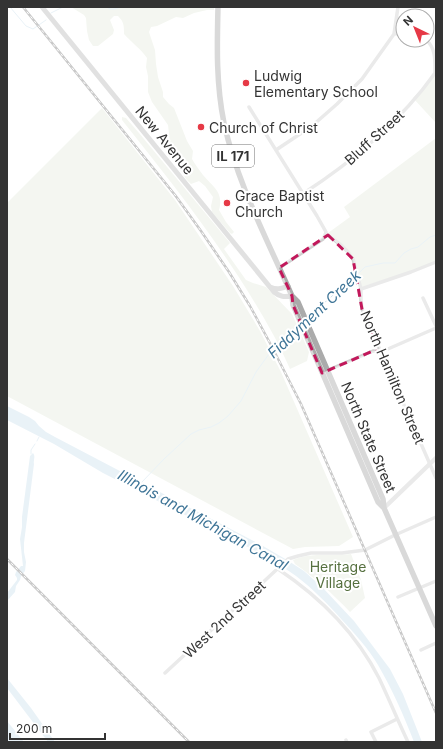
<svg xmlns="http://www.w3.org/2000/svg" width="443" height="749" font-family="Inter,sans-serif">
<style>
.green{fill:#e6ecdf}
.water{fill:#cfe2ee}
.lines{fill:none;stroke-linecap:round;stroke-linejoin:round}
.stream{stroke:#cfe2ee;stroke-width:1}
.minor{stroke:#d0d0d0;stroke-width:3.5}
.tertiary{stroke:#d0d0d0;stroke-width:4.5}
.secondary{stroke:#bdbdbd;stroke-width:5}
.primary{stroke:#ababab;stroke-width:5.5}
.rail-casing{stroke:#888;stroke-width:2.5}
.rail{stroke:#fff;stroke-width:1;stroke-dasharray:3;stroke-linecap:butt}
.marked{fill:none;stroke:#c2185b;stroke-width:3;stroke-dasharray:8 5;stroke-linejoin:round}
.poi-dot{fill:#e63946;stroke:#fff;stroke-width:1.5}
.labels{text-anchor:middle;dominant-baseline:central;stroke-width:4;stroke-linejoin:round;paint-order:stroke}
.shield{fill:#fff;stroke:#707070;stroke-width:1}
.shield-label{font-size:13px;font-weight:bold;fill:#333}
.poi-label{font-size:14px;fill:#333;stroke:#fff;text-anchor:start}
.street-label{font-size:14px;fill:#333;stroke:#fff}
.park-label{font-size:14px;fill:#56703f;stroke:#fff}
.water-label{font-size:15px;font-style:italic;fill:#3f7597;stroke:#fff}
</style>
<rect width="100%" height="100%" fill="#fff"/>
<!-- green -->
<path class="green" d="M71,7H214V10H207L194,13L183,18L176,17L157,26L151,27L149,32L155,50L156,64L158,77L163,92V97L169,104L174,108L187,141L193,151L192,159C195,164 199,170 203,175C213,187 224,192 219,210L226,222L234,232L232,234L230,233L212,212L211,206L213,197L205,186L199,181L191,184L186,179L175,162L177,157V152L170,143L168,125L152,102L148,92V76L146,67L147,58C141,49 131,42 124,34C124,25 124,22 118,16H114L110,20L114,30L113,34L98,46H93L89,40L87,31L86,18L84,15Z
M436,74V123L413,98Z
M102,108L175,200L233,286L260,331L281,372L353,537L339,546L305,547L293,549L7,396V203Z
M122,117L126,118L139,133L230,243L224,249L246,280L253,283L266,287L292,314L309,352L307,361L290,369C285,358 280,347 274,336C232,259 177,189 122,120Z
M436,138V261L411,271L362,287L350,253L340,242L328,233L350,217L344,207Z
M351,554L361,580L365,598L350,612C333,594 315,578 295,564L293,560C311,552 332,556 351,554Z"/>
<!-- water -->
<path class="water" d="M7,406L29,417L35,421L39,426L46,432L55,437L263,546L287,560L304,571L323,588L354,621L390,669L403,694L422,742H414C404,716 392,689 378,665C368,648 355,634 342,620C328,604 313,589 296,576C288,570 279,565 271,559L103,473L54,444L7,420Z
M33,453C36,457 33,460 34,464L24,543V552L26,562L25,571L21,576L20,580L16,586L15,592L7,601V593L17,580V578L15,575L16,572L21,566H23L20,539L22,527V517L30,456Z
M7,678L31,708L55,742H48L7,688Z
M7,721L24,742H7Z"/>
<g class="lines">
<!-- stream -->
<path class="stream" d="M10,7L26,26L33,29L46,20
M107,7C112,12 117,7 123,7
M51,13L63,7
M359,273L365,267L383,263H395L404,253L411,249L418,247L430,237L436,235
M307,317L330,298L352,277L356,275
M37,441L39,437
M31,454V450L35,444
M142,482L164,459L191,434L199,430L211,427L219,423L228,416L241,401L256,372L269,354L299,325"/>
<!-- minor -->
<path class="minor" d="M394,34L403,33
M426,40C436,48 435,61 435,73H436
M249,107L317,216L326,232L325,235
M276,150L312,126L337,104L362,79L394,34L398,7
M304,193C352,162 402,120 435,73
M325,235H328L341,245L348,252L353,259L361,289V300L362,309L436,478
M279,268L323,239L325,235
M361,289L411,272L436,262
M423,298L436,326
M326,371L373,351L381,352L436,328
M278,569C320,597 356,633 379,678C389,699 398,721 408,742
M398,597L436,581
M421,650L436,643
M165,673L288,559L298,556L311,553H342L365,550L395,535L436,517
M346,740L347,742
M376,742L371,732L397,719"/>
<!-- tertiary -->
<path class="tertiary" d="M384,508L436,458"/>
<!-- secondary -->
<path class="secondary" d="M42,7L274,292C280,297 284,297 292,296
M270,287C277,290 281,289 288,286"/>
<!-- primary -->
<path class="primary" d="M218,7C217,46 216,84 224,123C237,183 267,239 292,296L298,302L383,499L384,508L436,626
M292,296L293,305L378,502L384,508"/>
<defs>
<path id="rail" d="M23,7L175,195L201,231L229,272L250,306L271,345L301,404L436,713
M7,559L189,742"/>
</defs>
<!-- rail casing -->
<use href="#rail" class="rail-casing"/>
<!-- rail -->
<use href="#rail" class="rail"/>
</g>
<!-- marked area -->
<path d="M0 0H443V749H0ZM328,235L353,259L362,309L381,352L373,351L322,373L293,305L292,296L279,268Z" fill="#fff" fill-opacity=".55" fill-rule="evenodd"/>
<path class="marked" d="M328,235L353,259L362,309L381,352L373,351L322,373L293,305L292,296L279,268Z"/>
<!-- markers -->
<g class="poi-dot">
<circle cx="246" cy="83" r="4"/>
<circle cx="201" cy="127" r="4"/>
<circle cx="227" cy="203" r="4"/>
</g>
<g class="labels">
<!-- shield labels -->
<rect class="shield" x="212" y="145" width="42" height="22" rx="3"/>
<g class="shield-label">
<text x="233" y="156">IL 171</text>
</g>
<!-- poi labels -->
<g class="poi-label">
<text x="254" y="75">Ludwig<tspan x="254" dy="16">Elementary School</tspan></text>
<text x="209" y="127">Church of Christ</text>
<text x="235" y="195">Grace Baptist<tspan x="235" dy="16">Church</tspan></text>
</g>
<!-- street labels -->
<g class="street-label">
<text transform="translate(374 137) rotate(-42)">Bluff Street</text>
<text transform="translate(165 140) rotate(51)">New Avenue</text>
<text transform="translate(393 377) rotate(67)">North Hamilton Street</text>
<text transform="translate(369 437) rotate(67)">North State Street</text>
<text transform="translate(224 619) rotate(-43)">West 2nd Street</text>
</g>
<!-- park labels -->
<g class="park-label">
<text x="338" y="566">Heritage<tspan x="338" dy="16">Village</tspan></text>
</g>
<!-- water labels -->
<g class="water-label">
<text transform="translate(314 314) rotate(-43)">Fiddyment Creek</text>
<text transform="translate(203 520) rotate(29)">Illinois and Michigan Canal</text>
</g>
</g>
<!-- border -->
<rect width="443" height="749" fill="none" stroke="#333333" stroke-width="16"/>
<!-- north arrow -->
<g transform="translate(415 28) rotate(317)"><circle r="19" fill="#ffffff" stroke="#adadad"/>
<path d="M0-3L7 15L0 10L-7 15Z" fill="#e63946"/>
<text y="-6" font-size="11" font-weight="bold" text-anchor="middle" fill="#333333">N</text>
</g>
<!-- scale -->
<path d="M10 733v6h95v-6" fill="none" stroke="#333333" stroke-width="2"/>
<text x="16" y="733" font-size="12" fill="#333333" stroke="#ffffff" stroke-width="3" paint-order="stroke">200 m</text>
</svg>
